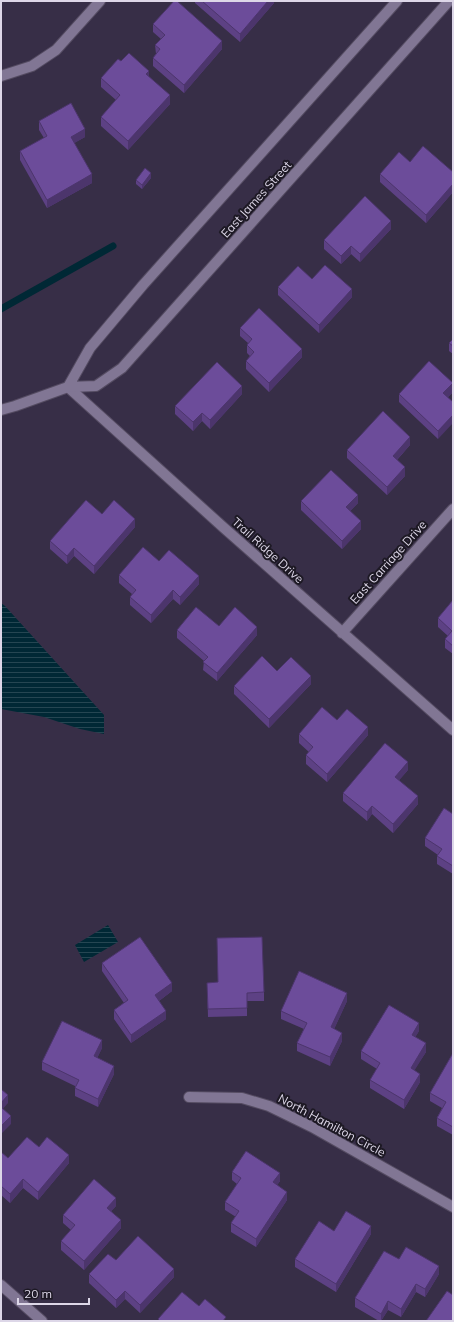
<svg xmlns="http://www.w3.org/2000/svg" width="454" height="1322" font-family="Mulish,sans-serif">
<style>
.water{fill:url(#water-rules)}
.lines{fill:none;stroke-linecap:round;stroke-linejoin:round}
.stream{stroke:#002835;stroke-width:7}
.street-casing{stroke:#544b61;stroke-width:12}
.secondary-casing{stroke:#544b61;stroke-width:12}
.street{stroke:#817694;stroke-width:10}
.secondary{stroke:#817694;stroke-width:10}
.wall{fill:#5d4184}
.shaded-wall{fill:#4c356c}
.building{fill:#6c4c9a;stroke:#4c356c}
.labels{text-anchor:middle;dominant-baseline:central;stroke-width:4;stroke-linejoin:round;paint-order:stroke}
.street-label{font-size:12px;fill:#ddd7e8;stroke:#1d1924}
</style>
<defs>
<pattern id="water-rules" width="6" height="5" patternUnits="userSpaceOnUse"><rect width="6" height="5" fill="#002835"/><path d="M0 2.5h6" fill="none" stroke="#254652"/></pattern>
</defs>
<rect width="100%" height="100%" fill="#372e47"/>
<!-- water -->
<path class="water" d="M1,603L5,606L104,715V734L80,729L44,717L1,709Z
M108,925L118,942L84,962L75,945Z"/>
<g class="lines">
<!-- stream -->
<path class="stream" d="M1,309L113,246"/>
<defs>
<path id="street" d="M1,76L32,66L56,50L100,1
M68,387L223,527L453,730
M342,633L453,509
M189,1097L242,1098L269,1106L312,1127L453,1207
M1,1285L42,1321"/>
<path id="secondary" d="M68,387L90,348L143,285L397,1
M1,410L15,406L68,387L96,386L122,368L449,1"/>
</defs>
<!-- street casing -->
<use href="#street" class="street-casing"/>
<!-- secondary casing -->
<use href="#secondary" class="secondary-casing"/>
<!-- street -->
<use href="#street" class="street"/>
<!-- secondary -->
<use href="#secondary" class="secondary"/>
</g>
<!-- wall -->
<path class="wall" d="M195,1H274V3L240,42L195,3Z
M153,24L222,49L184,93L153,66V58L156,54L155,45L161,39L153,32Z
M121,61L149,77L170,104L128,150L101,126V117L116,100L101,87V78Z
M39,121L85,137L74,143L92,183L47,208L20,160V151L44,138L39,130Z
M410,162L453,172V192L426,223L380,182V174Z
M151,178L142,189L136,184V180Z
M391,229L360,262L351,254L341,264L324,249V240Z
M312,279L352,297L319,333L278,295V287Z
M240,328L302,357L269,392L246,369V361L250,356L247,353V345L248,343L240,336Z
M453,339V354L449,351V343Z
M453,392L448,397L438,439L399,402V394Z
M242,394L210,429L202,421L193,431L175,414V406Z
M410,445L397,460L405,476L387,495L347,458V450Z
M301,501L358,503L350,511L361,529L342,549L301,510Z
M135,527L94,574L74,556L67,564L50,549V541Z
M119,575L199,584L180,605L173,599L151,623L130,605V597L132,594L119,583Z
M453,600V654L445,648V639L448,636L438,627V618Z
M219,626L257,635L217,681L203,670L204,661L177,638V630Z
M277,671L311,684L269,728L234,694V686Z
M337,720L368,735L327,782L306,764V755L309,752L299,743V734Z
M408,770L399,780L418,804L393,833L372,814L367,821L343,801V793Z
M453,814V874L437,864V856L438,855L425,846V838Z
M102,963L172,991L159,1001L166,1019L131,1043L114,1019V1010L124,1003L102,971Z
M207,983L264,992V1001H247V1016L208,1017Z
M347,1001L334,1029L342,1041L330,1066L297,1051V1043L304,1029L281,1019V1011Z
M419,1031L415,1037L426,1052L414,1070L420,1082L404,1109L370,1088V1080L377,1069L361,1059V1051Z
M102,1048L97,1058L114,1074L98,1107L75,1096V1086L42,1070V1062Z
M453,1053V1135L437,1126V1118L442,1108L430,1101V1093Z
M39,1147L69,1163L38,1200L23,1188L10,1203L1,1195V1152L8,1158Z
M232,1172L280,1181L277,1185L287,1200L256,1247L231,1232V1223L236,1217L225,1210V1202L237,1184L232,1180Z
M116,1206L111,1211L121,1228L84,1270L61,1250V1241L71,1230L63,1223V1215Z
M334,1231L371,1234L336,1292L295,1267V1259Z
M399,1259L439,1274L425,1297L416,1292L401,1317L388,1310L381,1321H379L355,1307V1298Z
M89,1274L174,1277L140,1313L125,1299L116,1308L89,1283Z"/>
<!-- shaded-wall -->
<path class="shaded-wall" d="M268,1H274V3L240,42V34Z
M222,41V49L184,93V85Z
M149,71V79L146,74Z
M170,95V104L128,150V141Z
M85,129V137L71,145V137Z
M151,173V178L142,189V185Z
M92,174V183L47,208V200Z
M453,184V192L426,223V215Z
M391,221V229L360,262V254Z
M351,246V254L341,264V256Z
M352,289V297L319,333V325Z
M302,349V357L269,392V383Z
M453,383V392L443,401V393Z
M242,386V394L210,429V420Z
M202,413V421L193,431V422Z
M453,415V423L438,439V431Z
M410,437V445L393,464V456Z
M405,467V476L387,495V487Z
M358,495V503L346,515V507Z
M135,519V527L94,574V566Z
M361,521V529L342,549V541Z
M74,548V556L67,564V556Z
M199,576V584L180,605V597Z
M173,590V599L151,623V615Z
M257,627V635L217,681V673Z
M311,676V684L269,728V719Z
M368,727V735L327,782V774Z
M408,762V770L395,785V777Z
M418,796V804L393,833V824Z
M372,806V814L367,821V812Z
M172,983V991L155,1004V995Z
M347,993V1001L331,1036V1027Z
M166,1011V1019L131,1043V1035Z
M419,1023V1031L412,1043V1035Z
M342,1033V1041L330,1066V1057Z
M102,1040V1048L94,1065V1056Z
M426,1043V1052L411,1076V1068Z
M114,1066V1074L98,1107V1099Z
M420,1074V1082L404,1109V1100Z
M8,1095V1103L1,1111V1103Z
M11,1116V1124L1,1134V1126Z
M69,1155V1163L38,1200V1192Z
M280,1173V1181L273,1191V1182Z
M23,1179V1188L10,1203V1194Z
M287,1192V1200L256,1247V1239Z
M116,1198V1206L107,1216V1208Z
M121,1220V1228L84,1270V1261Z
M371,1226V1234L336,1292V1284Z
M439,1266V1274L425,1297V1289Z
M174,1269V1277L140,1313V1305Z
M416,1284V1292L401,1317V1309Z
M125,1291V1299L116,1308V1300Z
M388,1301V1310L381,1321V1314Z"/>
<!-- building -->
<path class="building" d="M174,1H177L222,41L184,85L153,58L160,49L155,45L165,35L153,24Z
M202,1H268L240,34Z
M129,53L149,71L146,74L170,95L128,141L101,117L120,95L101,78L118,59L121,61Z
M71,103L85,129L71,137L92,174L47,200L20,151L47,136L39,121Z
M423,146L453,172V184L426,215L380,174L399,152L410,162Z
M145,168L151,173L142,185L136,180Z
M365,196L391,221L360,254L351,246L341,256L324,240Z
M325,265L352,289L319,325L278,287L298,266L312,279Z
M259,308L302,349L269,383L246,361L254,352L247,345L252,339L240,328Z
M453,339V346L449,343Z
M429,361L453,383L443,393L453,402V415L438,431L399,394Z
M217,362L242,386L210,420L202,413L193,422L175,406Z
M383,411L410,437L393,456L405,467L387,487L347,450Z
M331,470L358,495L346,507L361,521L342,541L301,501Z
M86,500L102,514L114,500L135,519L94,566L74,548L67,556L50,541Z
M143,547L159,561L169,550L199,576L180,597L173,590L151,615L130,597L136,590L119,575Z
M453,600V646L445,639L452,631L438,618Z
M196,607L219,626L235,607L257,627L217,673L203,662L208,657L177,630Z
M262,656L277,671L291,657L311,676L269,719L234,686Z
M322,707L337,720L347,709L368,727L327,774L306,755L313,747L299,734Z
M385,743L408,762L395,777L418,796L393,824L372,806L367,812L343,793Z
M444,808L453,814V866L437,856L442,849L425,838Z
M140,937L172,983L155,995L166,1011L131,1035L114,1010L128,1000L102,963Z
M262,937L264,992L247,993V1008L208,1009L207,983L218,982L217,938Z
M299,971L347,993L331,1027L342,1033L330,1057L297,1043L307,1023L281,1011Z
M389,1005L419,1023L412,1035L426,1043L411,1068L420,1074L404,1100L370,1080L380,1063L361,1051Z
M62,1021L102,1040L94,1056L114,1066L98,1099L75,1088L79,1080L42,1062Z
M453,1053V1127L437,1118L446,1102L430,1093Z
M1,1089L8,1095L1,1103Z
M1,1107L11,1116L1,1126Z
M27,1137L39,1147L47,1137L69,1155L38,1192L23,1179L10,1194L1,1186V1152L8,1158Z
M246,1151L280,1173L273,1182L287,1192L256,1239L231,1223L239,1211L225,1202L241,1178L232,1172Z
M94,1179L116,1198L107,1208L121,1220L84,1261L61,1241L75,1225L63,1215Z
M346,1211L371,1226L336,1284L295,1259L319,1221L334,1231Z
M138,1236L174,1269L140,1305L125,1291L116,1300L89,1274L108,1254L116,1260Z
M406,1247L439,1266L425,1289L416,1284L401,1309L388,1301L381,1314L355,1298L384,1251L399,1259Z
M447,1291L453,1295V1321H426Z
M182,1292L199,1306L205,1299L226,1317L223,1321H160L158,1319Z"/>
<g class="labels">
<!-- street labels -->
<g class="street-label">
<text transform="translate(256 199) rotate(-48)">East James Street</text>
<text transform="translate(268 550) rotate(42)">Trail Ridge Drive</text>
<text transform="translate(388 562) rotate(-48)">East Carriage Drive</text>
<text transform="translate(332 1125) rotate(28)">North Hamilton Circle</text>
</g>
</g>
<!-- border -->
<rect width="454" height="1322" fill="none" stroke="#ddd7e8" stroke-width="4"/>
<!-- scale -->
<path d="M18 1298v6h71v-6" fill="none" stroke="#ddd7e8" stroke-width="2"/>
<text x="24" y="1298" font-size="12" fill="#ddd7e8" stroke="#1d1924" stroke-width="3" paint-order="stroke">20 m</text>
</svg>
